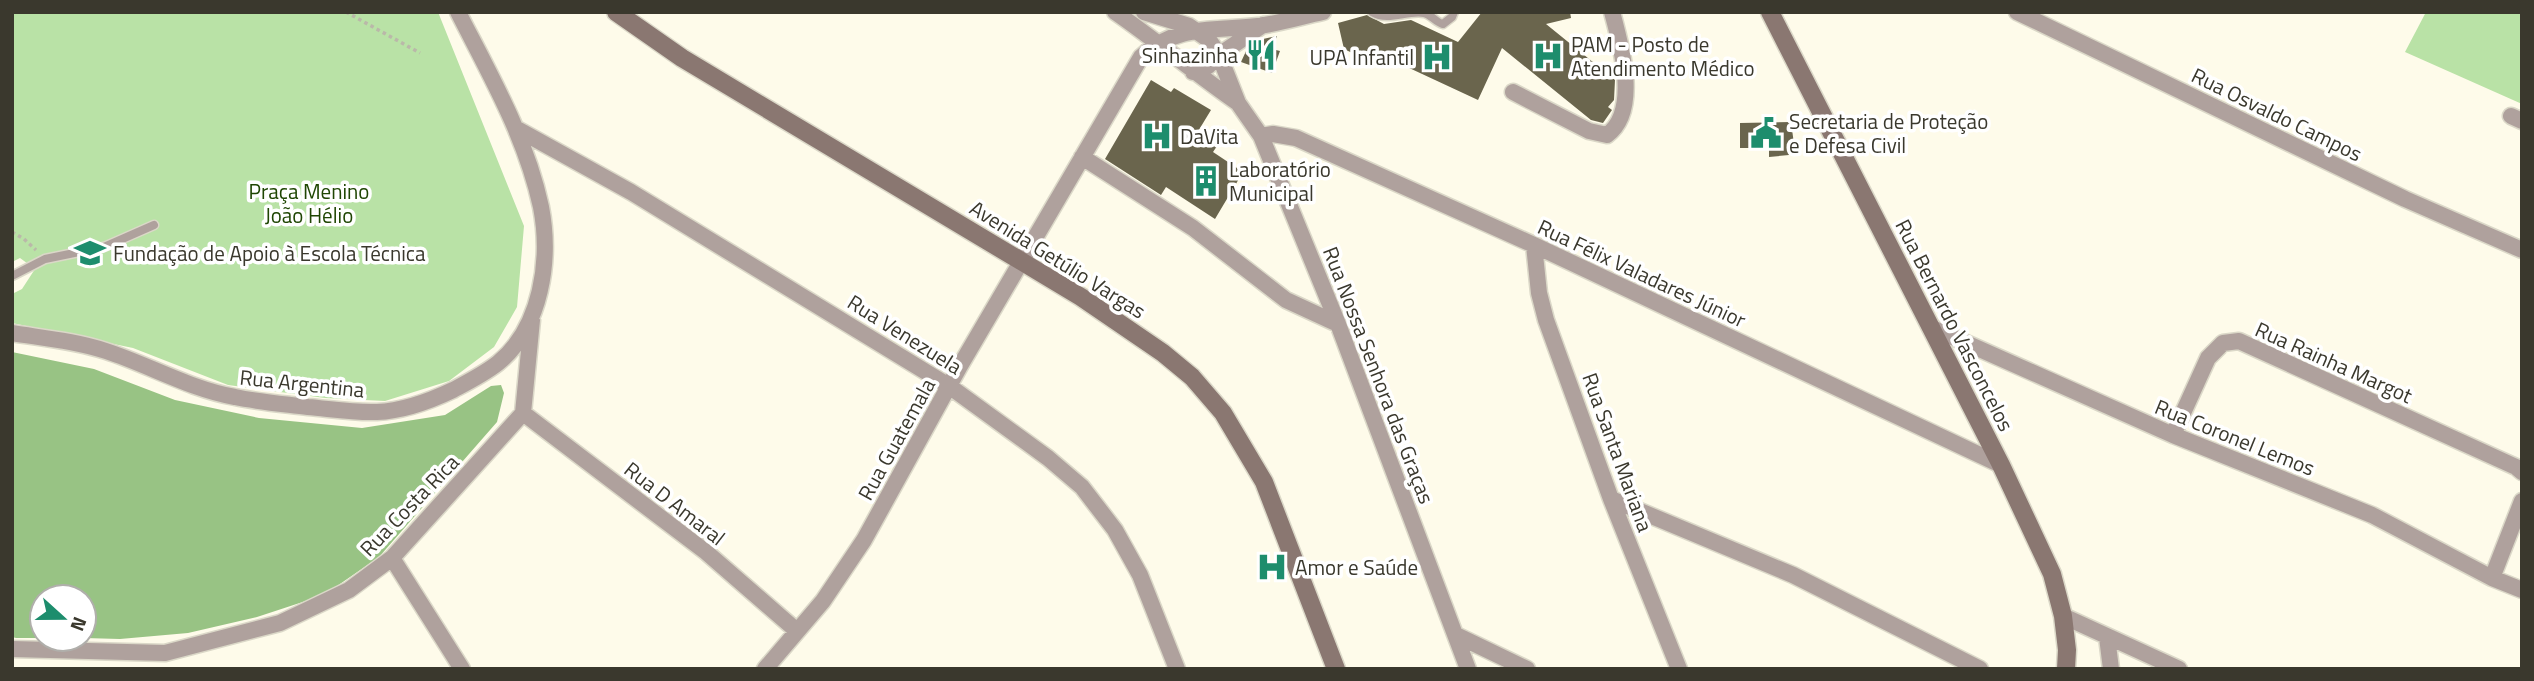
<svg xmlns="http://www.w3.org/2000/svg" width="2534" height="681" font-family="'Titillium Web',sans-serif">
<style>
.green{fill:#b9e2a6}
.forest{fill:#98c384}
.building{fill:#6a654d}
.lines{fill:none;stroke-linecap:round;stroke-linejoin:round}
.service-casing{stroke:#dbd8c8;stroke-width:11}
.minor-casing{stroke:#dbd8c8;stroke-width:19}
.secondary-casing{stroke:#dbd8c8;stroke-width:21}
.path{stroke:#bab8a9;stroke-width:3.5;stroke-dasharray:3.5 3.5;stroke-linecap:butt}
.service{stroke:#afa19d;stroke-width:8}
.minor{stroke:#afa19d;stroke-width:16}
.secondary{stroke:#8a7771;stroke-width:18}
.labels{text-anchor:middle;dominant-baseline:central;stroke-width:7;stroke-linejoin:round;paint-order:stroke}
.poi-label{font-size:21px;fill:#3a382d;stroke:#fff;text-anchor:start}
.street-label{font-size:21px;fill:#3a382d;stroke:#fff}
.park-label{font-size:21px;fill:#1f4603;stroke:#fff}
</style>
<rect width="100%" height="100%" fill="#fefbea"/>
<!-- green -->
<path class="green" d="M12,12H438L524,226L517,307L494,347L449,381L385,401L325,398L228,385L133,348L12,323V294L22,289L35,269L20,258L12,262Z
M2426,12H2522V104L2405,52Z"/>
<!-- forest -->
<path class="forest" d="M12,352L94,369L175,400L259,418L362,428L445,415L491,386L501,385L504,393L497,422L379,557L324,595L257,617L188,633L120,639L84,638V597H42V638H16L12,637Z"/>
<!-- building -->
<path class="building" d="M1482,12H1570L1571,18L1546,24L1615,80L1614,100L1608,107L1612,110L1603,123L1591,120L1502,48L1478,100L1377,53L1373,63L1344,49L1338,23L1367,15L1384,24L1411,20L1458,42Z
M1277,36L1272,49L1280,51L1272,73L1241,62L1247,49L1263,39Z
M1151,80L1171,92L1174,88L1211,110L1197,133L1217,146L1213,152L1243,172L1215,219L1166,187L1161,195L1105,159Z
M1791,122L1794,144L1789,145V155L1769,157V148H1740V123Z"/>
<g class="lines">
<defs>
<path id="service" d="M1372,12C1389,22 1406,10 1424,13C1432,15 1435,22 1443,24L1452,17L1454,12
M12,276L45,259L104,247L154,225"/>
<path id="minor" d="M1115,12C1157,41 1196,74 1238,103
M1144,12L1189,26L1209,40L1219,55L1238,103L1261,136L1338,324L1468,669
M2017,12L2405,199L2522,250
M1193,72L1208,66L1219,55L1263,25
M1513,92L1589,131L1607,135C1640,111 1621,45 1612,12
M2511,116L2522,121
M517,129L631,192L949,386L1048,458L1082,487L1115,530L1140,575L1177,669
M1261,136L1273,134L1296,138L1534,245L2001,465
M1082,157L1193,228L1286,300L1338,324
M1534,245L1539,293L1546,320L1611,499L1679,669
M1930,327L2173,435L2372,515L2492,578L2522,590
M12,333C43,338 76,341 106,351C149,365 190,389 235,397C259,402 284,404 308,407C331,409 354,413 377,412C403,411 430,401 453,390C468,382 484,374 498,363C542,327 551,259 541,207C526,137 490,75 458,12
M523,413L706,552L797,631
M2173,435L2208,358L2223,343L2239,341L2516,467L2522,472
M1611,499L1793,575L1980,669
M392,558L462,669
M2492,578L2522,501
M2063,616L2179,669
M1456,635L1527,669
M2107,637L2111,669
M12,649L165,653L280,623L349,590L392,558L523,413L532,320
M765,669L823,601L864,540L960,366L1141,57C1177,22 1220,32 1265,25C1284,22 1304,16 1323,12"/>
<path id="secondary" d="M616,12L682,58L1081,297L1163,353L1192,377L1223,413L1264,482L1336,669
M1770,12L2001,465L2052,574L2063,616L2067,650L2066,669"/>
</defs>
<!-- service casing -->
<use href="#service" class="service-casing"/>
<!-- minor casing -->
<use href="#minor" class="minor-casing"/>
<!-- secondary casing -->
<use href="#secondary" class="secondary-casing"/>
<!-- path -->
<path class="path" d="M346,12L420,53
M12,232L24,239L36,250"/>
<!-- service -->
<use href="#service" class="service"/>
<!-- minor -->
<use href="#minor" class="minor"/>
<!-- secondary -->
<use href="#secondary" class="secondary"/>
</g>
<!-- icons -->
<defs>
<symbol id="restaurant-bare" viewBox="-9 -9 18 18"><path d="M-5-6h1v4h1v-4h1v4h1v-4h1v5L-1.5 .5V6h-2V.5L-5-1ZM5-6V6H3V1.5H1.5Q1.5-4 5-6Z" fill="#1d8d6d" stroke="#fff" stroke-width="2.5" paint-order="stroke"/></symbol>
<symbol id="hospital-bare" viewBox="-9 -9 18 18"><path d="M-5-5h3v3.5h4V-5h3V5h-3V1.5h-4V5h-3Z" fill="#1d8d6d" stroke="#fff" stroke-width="2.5" paint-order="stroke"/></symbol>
<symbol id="civic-bare" viewBox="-9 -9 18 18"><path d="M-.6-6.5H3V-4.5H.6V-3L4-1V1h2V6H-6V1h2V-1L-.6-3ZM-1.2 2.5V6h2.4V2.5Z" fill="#1d8d6d" stroke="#fff" stroke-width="2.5" paint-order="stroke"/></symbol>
<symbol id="building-bare" viewBox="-9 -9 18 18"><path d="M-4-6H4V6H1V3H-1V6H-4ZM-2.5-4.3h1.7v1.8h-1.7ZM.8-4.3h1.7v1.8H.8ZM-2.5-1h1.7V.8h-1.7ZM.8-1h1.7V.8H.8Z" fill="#1d8d6d" stroke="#fff" stroke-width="2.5" paint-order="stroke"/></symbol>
<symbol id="school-bare" viewBox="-9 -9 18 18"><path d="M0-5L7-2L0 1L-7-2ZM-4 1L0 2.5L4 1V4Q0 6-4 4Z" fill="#1d8d6d" stroke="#fff" stroke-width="2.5" paint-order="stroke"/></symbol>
</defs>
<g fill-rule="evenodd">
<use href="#restaurant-bare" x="1239" y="33" width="44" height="44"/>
<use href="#hospital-bare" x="1526" y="34" width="44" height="44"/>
<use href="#hospital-bare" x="1415" y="35" width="44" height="44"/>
<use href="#civic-bare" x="1744" y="111" width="44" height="44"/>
<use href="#hospital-bare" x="1135" y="114" width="44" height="44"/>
<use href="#building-bare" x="1184" y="159" width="44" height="44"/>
<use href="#school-bare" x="68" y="231" width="44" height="44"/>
<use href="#hospital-bare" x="1250" y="545" width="44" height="44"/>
</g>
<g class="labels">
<!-- poi labels -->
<g class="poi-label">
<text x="1571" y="44">PAM - Posto de<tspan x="1571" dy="24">Atendimento Médico</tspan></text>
<text x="1238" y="55" text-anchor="end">Sinhazinha</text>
<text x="1414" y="57" text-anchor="end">UPA Infantil</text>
<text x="1789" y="121">Secretaria de Proteção<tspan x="1789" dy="24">e Defesa Civil</tspan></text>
<text x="1180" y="136">DaVita</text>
<text x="1229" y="169">Laboratório<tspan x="1229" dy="24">Municipal</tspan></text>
<text x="113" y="253">Fundação de Apoio à Escola Técnica</text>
<text x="1295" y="567">Amor e Saúde</text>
</g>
<!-- street labels -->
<g class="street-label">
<text transform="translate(2277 114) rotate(26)">Rua Osvaldo Campos</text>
<text transform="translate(1058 259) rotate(32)">Avenida Getúlio Vargas</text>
<text transform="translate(1642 273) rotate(25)">Rua Félix Valadares Júnior</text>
<text transform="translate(1955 325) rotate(63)">Rua Bernardo Vasconcelos</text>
<text transform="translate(905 334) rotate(32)">Rua Venezuela</text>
<text transform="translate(2334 362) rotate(24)">Rua Rainha Margot</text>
<text transform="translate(1379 375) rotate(69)">Rua Nossa Senhora das Graças</text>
<text transform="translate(302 383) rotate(6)">Rua Argentina</text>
<text transform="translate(2235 437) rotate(22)">Rua Coronel Lemos</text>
<text transform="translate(896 439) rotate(-61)">Rua Guatemala</text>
<text transform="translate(1618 452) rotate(70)">Rua Santa Mariana</text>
<text transform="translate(675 503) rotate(38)">Rua D Amaral</text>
<text transform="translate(409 505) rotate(-46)">Rua Costa Rica</text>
</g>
<!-- park labels -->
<g class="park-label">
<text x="309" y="191">Praça Menino<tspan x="309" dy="24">João Hélio</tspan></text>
</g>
</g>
<!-- border -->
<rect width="2534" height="681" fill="none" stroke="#3a382d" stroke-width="28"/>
<!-- north arrow -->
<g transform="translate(63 618) rotate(111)"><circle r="33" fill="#ffffff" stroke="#b0afab" stroke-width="2"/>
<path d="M0-5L12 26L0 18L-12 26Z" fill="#1d8d6d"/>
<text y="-10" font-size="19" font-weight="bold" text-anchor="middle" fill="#3a382d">N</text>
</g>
</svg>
